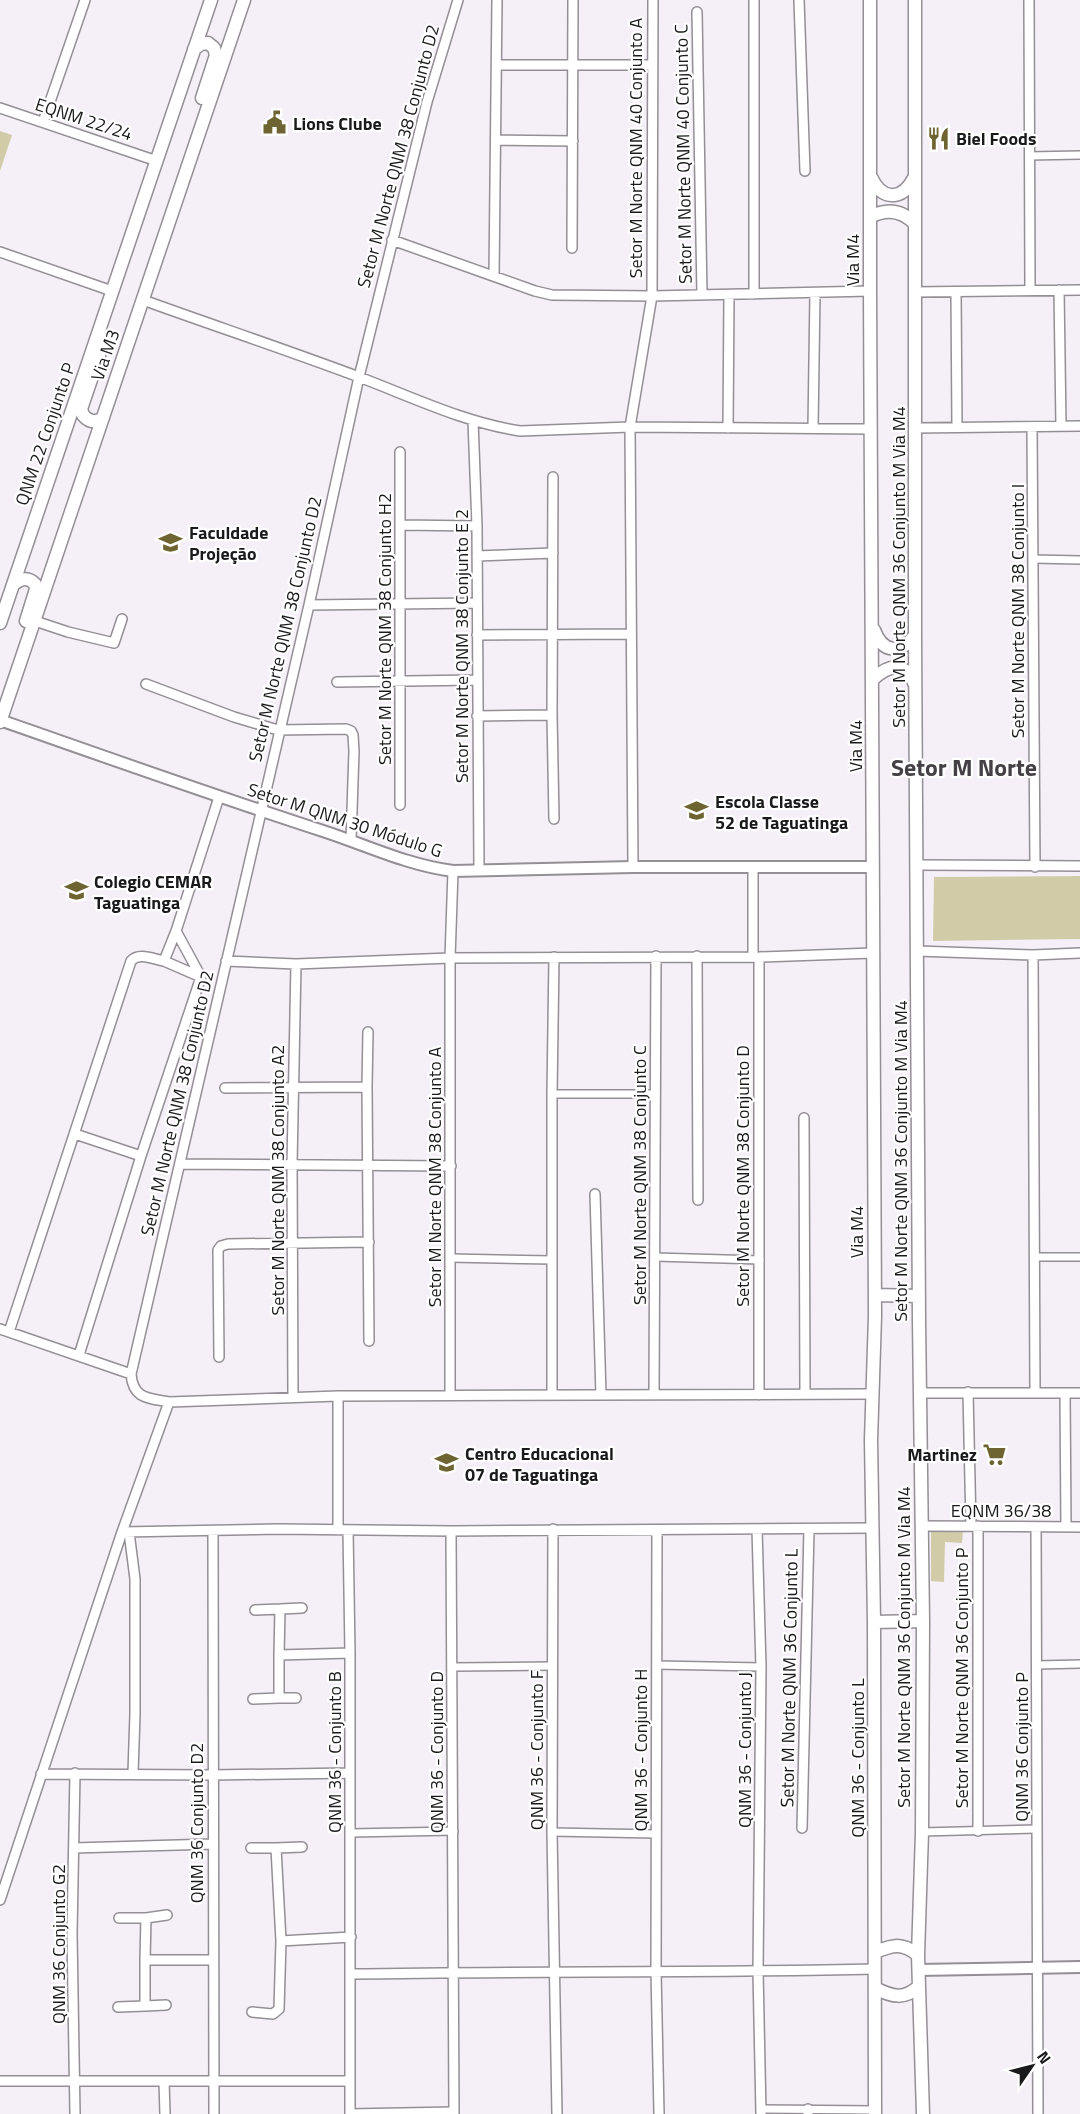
<svg xmlns="http://www.w3.org/2000/svg" width="1080" height="2114" font-family="'Titillium Web',sans-serif">
<style>
.green{fill:#d1cba8}
.lines{fill:none;stroke-linecap:round;stroke-linejoin:round}
.pedestrian-casing{stroke:#938f95;stroke-width:10}
.minor-casing{stroke:#938f95;stroke-width:12}
.tertiary-casing{stroke:#938f95;stroke-width:14}
.secondary-casing{stroke:#938f95;stroke-width:15}
.pedestrian{stroke:#fff;stroke-width:7}
.minor{stroke:#fff;stroke-width:9}
.tertiary{stroke:#fff;stroke-width:10}
.secondary{stroke:#fff;stroke-width:12}
.labels{text-anchor:middle;dominant-baseline:central;stroke-width:4.5;stroke-linejoin:round;paint-order:stroke}
.street-label{font-size:18px;fill:#1a191b;stroke:#fff}
.poi-label{font-size:18px;font-weight:bold;fill:#1a191b;stroke:#fff;text-anchor:start}
.district-label{font-size:24px;font-weight:bold;fill:#444045;stroke:#fff}
</style>
<rect width="100%" height="100%" fill="#f5f0f7"/>
<!-- green -->
<path class="green" d="M0,131L12,135L0,171Z
M1080,876V939L933,941L934,877Z
M963,1531L962,1543L945,1542L944,1582L931,1581V1532Z"/>
<g class="lines">
<defs>
<path id="pedestrian" d="M1029,156L1080,155
M1033,559L1080,560
M552,1094H656
M655,1257L760,1260
M1035,1257H1080
M450,1258L552,1260
M656,1665L761,1667
M1037,1665L1080,1664
M453,1667L553,1666
M552,1832L656,1834
M922,1832L1037,1829
M351,1833L454,1831
M761,2109L875,2110
M350,2113L454,2111"/>
<path id="minor" d="M458,0L427,102L359,377L309,605L131,1374C133,1399 148,1398 169,1402L338,1396L872,1394
M754,0V294
M799,0L805,171
M1029,0L1030,290
M697,12L702,295
M497,65H651
M0,108L157,161
M43,122L85,0
M497,140L573,141
M392,240L535,291L552,295L652,296L870,291
M572,248L573,0
M0,252L112,291
M494,276L497,0
M1059,290L1061,426
M914,292L1080,290
M956,292L957,427
M143,300C215,326 287,350 359,377C412,397 463,422 520,431L630,427L871,429
M473,421L477,526L479,870
M728,428L729,295
M813,428L815,293
M915,428L1080,426
M1032,428L1035,867
M400,452V805
M553,477L552,715L554,819
M400,525L477,526
M477,556L553,553
M309,605L477,603
M35,621L68,632L114,643L122,619
M477,635L631,634
M337,682L477,680
M146,684L234,717L278,730L346,729L351,731L353,735L354,751L351,840
M477,716L552,715
M917,865L1080,866
M633,867L630,427L652,296L653,0
M753,867V956
M917,951L1033,955L1080,953
M1033,955L1035,1392
M697,956L698,1200
M164,961L201,977
M226,961L296,964L450,958L759,957L873,953
M367,1087L369,1341
M225,1088L367,1087L368,1032
M804,1118L805,1394
M75,1134L141,1156
M180,1164L451,1166
M595,1194L601,1395
M0,1329L131,1374
M9,1332L131,961C139,952 153,959 164,961L176,931
M79,1355L141,1156L201,977L176,931L219,797
M219,1357L218,1250L221,1246L228,1244L369,1242
M968,1392L971,1526
M920,1393H1080
M1065,1393L1066,1526
M654,1394L656,956
M450,1395V958L453,871
M552,1395V1094L554,957
M759,1395V957
M293,1396L292,1164L296,964
M921,1526L1080,1527
M1036,1527L1038,2114
M553,1529L552,1832L557,2114
M757,1529L761,1667L758,1971L761,2114
M338,1530V1396
M348,1530L350,1653V2114
M657,1530L656,1971L659,2114
M213,1531L214,2114
M451,1531L454,2114
M122,1532L279,1529L451,1531L872,1528
M129,1532L135,1579V1714L133,1773
M280,1609L302,1608
M255,1610L280,1609L279,1655
M279,1698H296
M253,1699L279,1698V1655L350,1653
M75,1773L72,1934L75,2114
M41,1774L212,1775L350,1773
M802,1828L809,1529
M978,1831V1526
M74,1848L212,1844
M251,1848H276
M0,1900L122,1532L169,1402
M119,1918H146
M281,1941L276,1848L302,1847
M145,1960L146,1918L167,1915
M352,1974C526,1971 701,1973 875,1969
M145,2006L166,2005
M118,2007L145,2006V1960H212
M252,2012L273,2014L279,2009L281,1941L351,1937
M0,2081H350
M164,2081L165,2114
M808,2114V2109"/>
<path id="tertiary" d="M0,720C108,758 215,796 323,831C366,845 407,865 453,871L633,867H873
M918,1970L1080,1967"/>
<path id="secondary" d="M870,0V291L875,1316L871,1440L874,1622L875,2114
M915,0V635L919,1321L923,1621L922,1832L918,1955L923,2114
M194,49L201,44L208,43L214,48L216,55L202,98
M871,177C882,201 902,201 914,178
M870,217C887,208 902,210 915,224
M102,338L99,356L81,409L83,415C89,422 95,423 103,418
M14,584C22,578 28,577 35,584L36,589L26,621
M0,623L211,0
M874,630C883,654 901,654 915,635
M873,679C890,664 906,661 915,685
M0,722L244,0
M875,1295L919,1296
M874,1622L923,1621
M875,1952C893,1945 902,1942 918,1955
M875,1988C892,1997 905,2000 919,1986"/>
</defs>
<!-- pedestrian casing -->
<use href="#pedestrian" class="pedestrian-casing"/>
<!-- minor casing -->
<use href="#minor" class="minor-casing"/>
<!-- tertiary casing -->
<use href="#tertiary" class="tertiary-casing"/>
<!-- secondary casing -->
<use href="#secondary" class="secondary-casing"/>
<!-- pedestrian -->
<use href="#pedestrian" class="pedestrian"/>
<!-- minor -->
<use href="#minor" class="minor"/>
<!-- tertiary -->
<use href="#tertiary" class="tertiary"/>
<!-- secondary -->
<use href="#secondary" class="secondary"/>
</g>
<!-- icons -->
<defs>
<symbol id="civic-bare" viewBox="-9 -9 18 18"><path d="M-.6-6.5H3V-4.5H.6V-3L4-1V1h2V6H-6V1h2V-1L-.6-3ZM-1.2 2.5V6h2.4V2.5Z" fill="#6e6431" stroke="#fff" stroke-width="2.5" paint-order="stroke"/></symbol>
<symbol id="restaurant-bare" viewBox="-9 -9 18 18"><path d="M-5-6h1v4h1v-4h1v4h1v-4h1v5L-1.5 .5V6h-2V.5L-5-1ZM5-6V6H3V1.5H1.5Q1.5-4 5-6Z" fill="#6e6431" stroke="#fff" stroke-width="2.5" paint-order="stroke"/></symbol>
<symbol id="university-bare" viewBox="-9 -9 18 18"><path d="M0-5L7-2L0 1L-7-2ZM-4 1L0 2.5L4 1V4Q0 6-4 4Z" fill="#6e6431" stroke="#fff" stroke-width="2.5" paint-order="stroke"/></symbol>
<symbol id="school-bare" viewBox="-9 -9 18 18"><path d="M0-5L7-2L0 1L-7-2ZM-4 1L0 2.5L4 1V4Q0 6-4 4Z" fill="#6e6431" stroke="#fff" stroke-width="2.5" paint-order="stroke"/></symbol>
<symbol id="supermarket-bare" viewBox="-9 -9 18 18"><path d="M-6-5.5h2.5l.6 2H6L4.5 2H-2.5L-4.4-4H-6ZM-1.5 3.2a1.3 1.3 0 1 0 .1 0ZM3 3.2a1.3 1.3 0 1 0 .1 0Z" fill="#6e6431" stroke="#fff" stroke-width="2.5" paint-order="stroke"/></symbol>
</defs>
<g fill-rule="evenodd">
<use href="#civic-bare" x="258" y="106" width="33" height="33"/>
<use href="#restaurant-bare" x="922" y="122" width="33" height="33"/>
<use href="#university-bare" x="154" y="526" width="33" height="33"/>
<use href="#school-bare" x="680" y="794" width="33" height="33"/>
<use href="#school-bare" x="60" y="874" width="33" height="33"/>
<use href="#supermarket-bare" x="978" y="1438" width="33" height="33"/>
<use href="#school-bare" x="430" y="1446" width="33" height="33"/>
</g>
<g class="labels">
<!-- street labels -->
<g class="street-label">
<text transform="translate(84 119) rotate(18)">EQNM 22/24</text>
<text transform="translate(635 148) rotate(-90)">Setor M Norte QNM 40 Conjunto A</text>
<text transform="translate(683 154) rotate(-91)">Setor M Norte QNM 40 Conjunto C</text>
<text transform="translate(398 156) rotate(-75)">Setor M Norte QNM 38 Conjunto D2</text>
<text transform="translate(852 260) rotate(-90)">Via M4</text>
<text transform="translate(105 355) rotate(-71)">Via M3</text>
<text transform="translate(45 434) rotate(-71)">QNM 22 Conjunto P</text>
<text transform="translate(898 567) rotate(-90)">Setor M Norte QNM 36 Conjunto M Via M4</text>
<text transform="translate(1017 611) rotate(-90)">Setor M Norte QNM 38 Conjunto I</text>
<text transform="translate(285 629) rotate(-77)">Setor M Norte QNM 38 Conjunto D2</text>
<text transform="translate(384 629) rotate(-90)">Setor M Norte QNM 38 Conjunto H2</text>
<text transform="translate(461 646) rotate(-90)">Setor M Norte QNM 38 Conjunto E 2</text>
<text transform="translate(855 746) rotate(-90)">Via M4</text>
<text transform="translate(345 820) rotate(18)">Setor M QNM 30 Módulo G</text>
<text transform="translate(177 1103) rotate(-77)">Setor M Norte QNM 38 Conjunto D2</text>
<text transform="translate(900 1161) rotate(-90)">Setor M Norte QNM 36 Conjunto M Via M4</text>
<text transform="translate(639 1175) rotate(-90)">Setor M Norte QNM 38 Conjunto C</text>
<text transform="translate(742 1176) rotate(-90)">Setor M Norte QNM 38 Conjunto D</text>
<text transform="translate(434 1177) rotate(-90)">Setor M Norte QNM 38 Conjunto A</text>
<text transform="translate(277 1180) rotate(-90)">Setor M Norte QNM 38 Conjunto A2</text>
<text transform="translate(856 1232) rotate(-90)">Via M4</text>
<text x="1001" y="1510">EQNM 36/38</text>
<text transform="translate(903 1647) rotate(-90)">Setor M Norte QNM 36 Conjunto M Via M4</text>
<text transform="translate(789 1678) rotate(-89)">Setor M Norte QNM 36 Conjunto L</text>
<text transform="translate(961 1678) rotate(-90)">Setor M Norte QNM 36 Conjunto P</text>
<text transform="translate(1021 1747) rotate(-90)">QNM 36 Conjunto P</text>
<text transform="translate(536 1750) rotate(-90)">QNM 36 - Conjunto F</text>
<text transform="translate(640 1750) rotate(-90)">QNM 36 - Conjunto H</text>
<text transform="translate(744 1750) rotate(-90)">QNM 36 - Conjunto J</text>
<text transform="translate(334 1752) rotate(-90)">QNM 36 - Conjunto B</text>
<text transform="translate(436 1752) rotate(-90)">QNM 36 - Conjunto D</text>
<text transform="translate(857 1758) rotate(-90)">QNM 36 - Conjunto L</text>
<text transform="translate(196 1823) rotate(-90)">QNM 36 Conjunto D2</text>
<text transform="translate(58 1944) rotate(-90)">QNM 36 Conjunto G2</text>
</g>
<!-- poi labels -->
<g class="poi-label">
<text x="293" y="123">Lions Clube</text>
<text x="956" y="138">Biel Foods</text>
<text x="189" y="532">Faculdade<tspan x="189" dy="21">Projeção</tspan></text>
<text x="715" y="801">Escola Classe<tspan x="715" dy="21">52 de Taguatinga</tspan></text>
<text x="94" y="881">Colegio CEMAR<tspan x="94" dy="21">Taguatinga</tspan></text>
<text x="465" y="1453">Centro Educacional<tspan x="465" dy="21">07 de Taguatinga</tspan></text>
<text x="977" y="1454" text-anchor="end">Martinez</text>
</g>
<!-- district labels -->
<g class="district-label">
<text x="964" y="767">Setor M Norte</text>
</g>
</g>
<!-- north arrow -->
<g transform="translate(1032 2066) rotate(55)" stroke="#ffffff" stroke-width="4.5" paint-order="stroke">
<path d="M0-4.5L10 22L0 15L-10 22Z" fill="#1a191b"/>
<text y="-9" font-size="16" font-weight="bold" text-anchor="middle" fill="#1a191b">N</text>
</g>
</svg>
